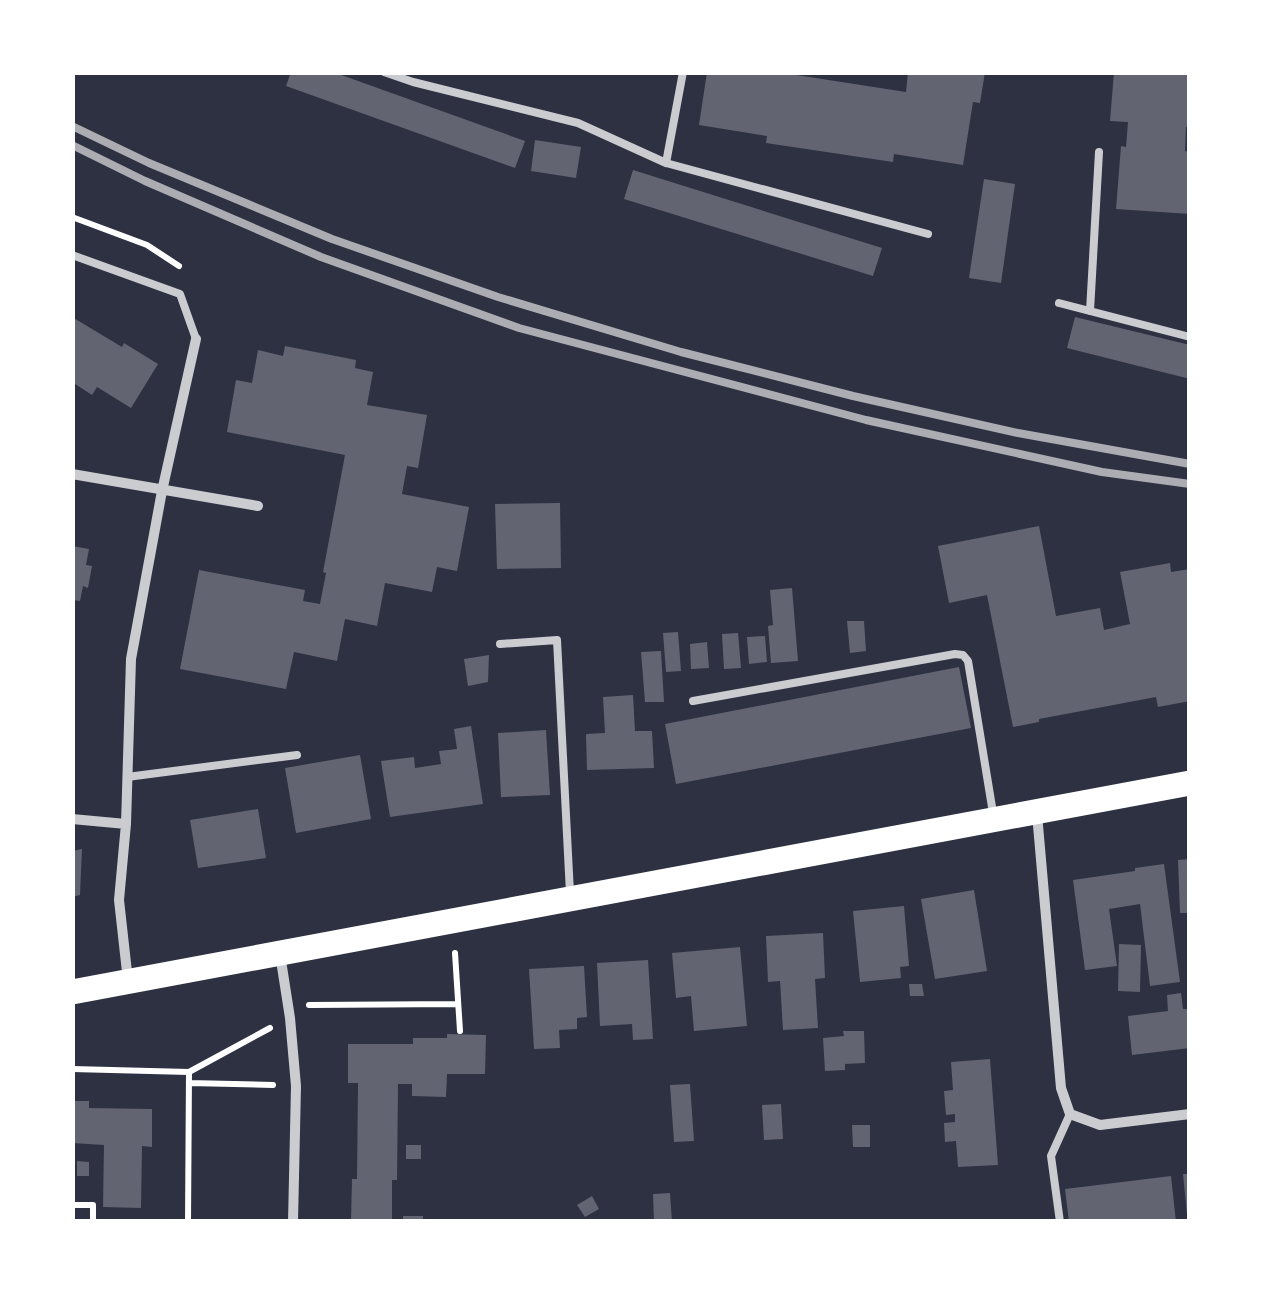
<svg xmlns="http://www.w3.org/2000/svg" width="1262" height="1294" font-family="'Sofia Sans Condensed',sans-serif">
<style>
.building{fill:#626471}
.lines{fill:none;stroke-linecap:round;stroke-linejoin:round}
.path{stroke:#fff;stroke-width:6}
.service{stroke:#caccd0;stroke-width:8}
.minor{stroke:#caccd0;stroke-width:10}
.primary{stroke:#fff;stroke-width:25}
.rail{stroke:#abadb3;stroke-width:8}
</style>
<rect width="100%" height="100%" fill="#2d3142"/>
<!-- building -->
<path class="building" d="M291,72H333L525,141L515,168L286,86Z
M707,72H777L906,92L908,72H985L980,103L973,102L963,165L894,154L893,162L766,143L767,136L699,125Z
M1114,72H1190V128L1186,127L1185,151L1190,152V214L1116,209L1121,146L1126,147L1128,122L1110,121Z
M535,140L581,147L576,178L531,171Z
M633,170L882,248L873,276L624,199Z
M984,179L1015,184L1001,283L969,278Z
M72,317L122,347L124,343L158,364L131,408L97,387L92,395L72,382Z
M1075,317L1190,345V379L1067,348Z
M285,346L356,360L355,368L373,372L367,405L427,415L418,468L407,466L402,494L469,507L457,571L437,567L432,592L385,583L377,626L345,619L337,661L294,652L286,689L180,669L199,570L305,590L303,601L320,604L326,573L323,572L345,455L227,432L236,380L252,383L258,350L283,356Z
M560,503L561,568L497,569L495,504Z
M1039,526L1056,616L1100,608L1104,630L1130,624L1120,572L1170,563L1171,572L1190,569V701L1158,707L1156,697L1039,719V722L1013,727L987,595L949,603L938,546Z
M72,546L89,549L86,565L92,566L88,588L83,586L80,601L72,600Z
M792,588L798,661L771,663L768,626L773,625L770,590Z
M847,621H864L866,651L850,653Z
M678,632L681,671L666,672L663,633Z
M738,633L741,668L724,669L722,634Z
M765,636L767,662L749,664L747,637Z
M707,642L709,668L691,669L690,644Z
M661,651L664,702H645L641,652Z
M489,655L488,682L468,686L464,659Z
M959,667L971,728L676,784L665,724Z
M633,695L635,731H652L654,768L587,770L586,734L605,733L603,697Z
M471,726L483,804L390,817L381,761L414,757L415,768L441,764L439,751L457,749L454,729Z
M546,730L550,795L501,797L498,733Z
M360,755L371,819L296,833L285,768Z
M258,809L266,858L198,868L190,820Z
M82,849L80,895L72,897V851Z
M1190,859V913H1180L1178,860Z
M1164,864L1180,982L1150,986L1140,904L1109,909L1117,966L1085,970L1073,880L1135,871V868Z
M974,890L987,971L935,979L921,899Z
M904,906L909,966L900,967L901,978L860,982L853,911Z
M823,933L825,978L815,979L818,1028L783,1030L780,981L768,982L766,936Z
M1119,944L1141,945L1140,992L1118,991Z
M740,947L747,1026L694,1031L691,996L676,998L672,953Z
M648,960L653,1039L633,1040L632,1024L600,1026L597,963Z
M584,966L587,1017L577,1018V1029L559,1030L560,1048L534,1049L529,969Z
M909,984H922L924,996H910Z
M1181,993L1183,1009H1190V1048L1132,1055L1128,1016L1168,1011L1167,995Z
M843,1031H864L865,1063L845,1064V1070L825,1071L823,1038L844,1036Z
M447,1034L486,1035L485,1074H447L446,1097L412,1096V1084H398L397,1180H392V1222H351L352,1179H357L358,1083H348V1044H413V1038H447Z
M990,1059L998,1165L958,1167L956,1141L945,1142L944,1123L955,1122V1114L946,1115L944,1091L953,1090L951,1062Z
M690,1084L694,1141L674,1142L670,1085Z
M72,1101H89V1108L152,1109V1147L142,1146L141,1208L103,1207L104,1145L72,1143Z
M781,1104L783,1139L764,1140L762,1105Z
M852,1125H870V1147H853Z
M406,1145H421V1159H406Z
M77,1161L89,1162V1176H77Z
M1183,1174H1190V1215H1187Z
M1171,1176L1176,1222H1149V1219L1069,1222L1065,1189Z
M670,1193L672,1222H654L653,1194Z
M592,1196L599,1209L585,1217L577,1205Z
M403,1216H423V1222H403Z"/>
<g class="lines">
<!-- path -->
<path class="path" d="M72,217L147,245L179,266
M455,953L460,1031
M309,1005L458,1004
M72,1069L189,1072L270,1028
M189,1083L273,1085
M72,1205H93V1222
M188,1222L189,1072"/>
<!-- service -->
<path class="service" d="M384,72L413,82L578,123L666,163
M683,72L666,163L928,234
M72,255L180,294L196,339
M1059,303L1190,337
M1090,311L1099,152
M500,644L557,640L570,893
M693,701L955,654L963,655L968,661L993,813
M127,777L297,755
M1060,1222L1051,1156L1070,1114"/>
<!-- minor -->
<path class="minor" d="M72,474L258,506
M1037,814L1061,1088L1070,1114L1100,1125L1190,1114
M72,819L126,824
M280,954L290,1018L296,1086L293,1222
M128,981L119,900L126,824L131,659L162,491L196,339"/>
<!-- primary -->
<path class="primary" d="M72,992L1190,783"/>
<!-- rail -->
<path class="rail" d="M72,126L149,163L332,239L498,297L681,352L853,396L1018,433L1190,464
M72,145L145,181L321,257L519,328L866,420L1102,472L1190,484"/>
</g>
<!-- border -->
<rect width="1262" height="1294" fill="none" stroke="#ffffff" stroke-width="150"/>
</svg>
